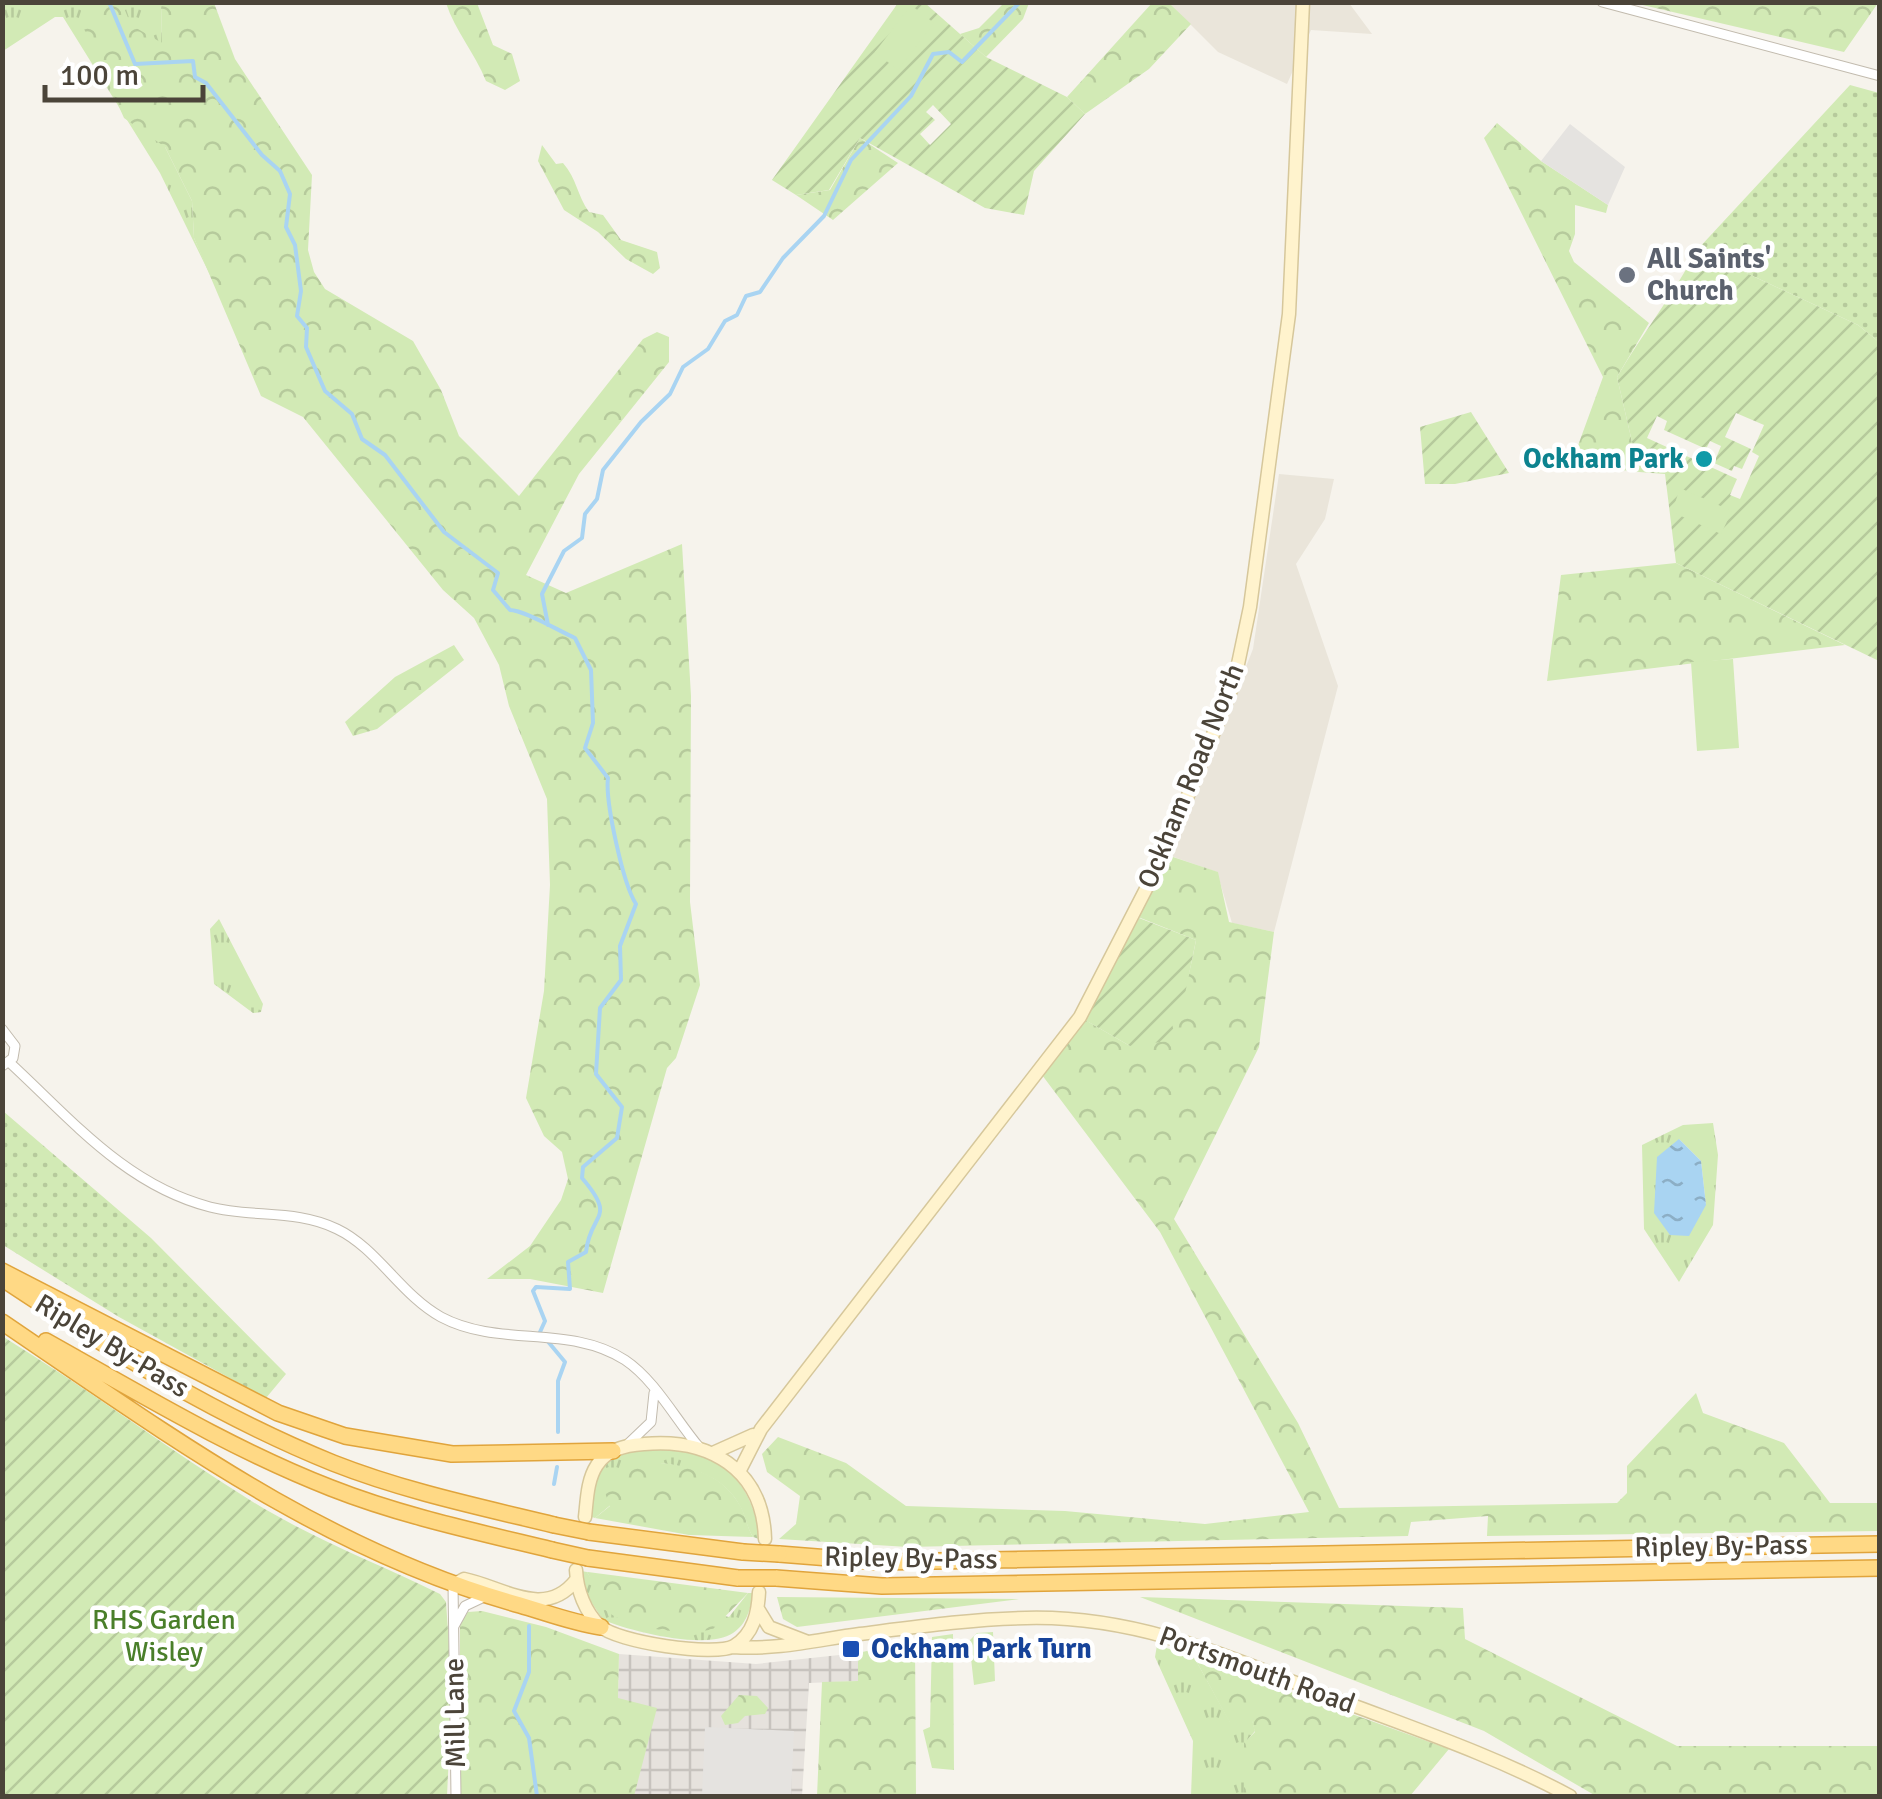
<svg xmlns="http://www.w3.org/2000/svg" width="1882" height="1799" font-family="Signika,sans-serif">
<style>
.residential{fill:#eae5da}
.industrial{fill:url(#industrial-grid)}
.grass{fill:url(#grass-tufts);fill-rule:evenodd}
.forest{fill:url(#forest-crowns)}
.park{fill:url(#park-dots)}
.garden{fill:url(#garden-furrows);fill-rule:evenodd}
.pitch{fill:#d2eab5}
.parking{fill:#e5e3e0}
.water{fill:url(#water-ripples)}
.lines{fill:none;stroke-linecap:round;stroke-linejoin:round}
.stream{stroke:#a9d4f2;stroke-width:4}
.minor-casing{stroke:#c2bbae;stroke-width:11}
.secondary-casing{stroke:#d6c79b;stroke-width:15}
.trunk-casing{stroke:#e0a43c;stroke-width:18}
.minor{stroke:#fff;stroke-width:9}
.secondary{stroke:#fff3cd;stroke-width:12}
.trunk{stroke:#ffd985;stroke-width:15}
.trunk-bridge-casing{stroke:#e0a43c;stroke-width:18;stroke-linecap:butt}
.trunk-bridge{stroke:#ffd985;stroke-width:15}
.worship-dot{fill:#6b7280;stroke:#fff;stroke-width:4}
.culture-dot{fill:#0f9aa8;stroke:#fff;stroke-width:4}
.transit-dot{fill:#1a4fb4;stroke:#fff;stroke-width:4}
.labels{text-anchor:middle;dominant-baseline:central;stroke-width:9;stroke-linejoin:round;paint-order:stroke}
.worship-label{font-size:28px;font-weight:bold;fill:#5b616d;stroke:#fff;text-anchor:start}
.culture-label{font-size:28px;font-weight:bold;fill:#0d838f;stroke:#fff;text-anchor:end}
.street-label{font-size:28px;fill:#4b4439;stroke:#fff}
.park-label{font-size:28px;fill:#4a7f2a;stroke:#fff}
.transit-label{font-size:28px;font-weight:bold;fill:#164399;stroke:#fff;text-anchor:start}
</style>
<defs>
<pattern id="industrial-grid" width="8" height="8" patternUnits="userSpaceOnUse" patternTransform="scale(2.5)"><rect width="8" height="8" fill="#e6e2dd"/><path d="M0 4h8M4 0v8" fill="none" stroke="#c7c3be"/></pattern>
<pattern id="grass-tufts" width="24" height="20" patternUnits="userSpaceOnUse" patternTransform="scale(2.5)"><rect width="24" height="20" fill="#d2eab5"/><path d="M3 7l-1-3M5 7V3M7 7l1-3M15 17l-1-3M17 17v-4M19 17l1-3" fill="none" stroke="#b6ca9c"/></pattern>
<pattern id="forest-crowns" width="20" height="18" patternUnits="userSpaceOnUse" patternTransform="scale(2.5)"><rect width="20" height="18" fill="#d2eab5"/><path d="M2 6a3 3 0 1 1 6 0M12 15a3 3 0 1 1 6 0" fill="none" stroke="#b6ca9c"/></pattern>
<pattern id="park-dots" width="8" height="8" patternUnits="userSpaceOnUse" patternTransform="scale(2.5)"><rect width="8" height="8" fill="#d2eab5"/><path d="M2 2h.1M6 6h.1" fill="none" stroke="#b6ca9c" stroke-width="1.8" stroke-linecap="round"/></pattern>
<pattern id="garden-furrows" width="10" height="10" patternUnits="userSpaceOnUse" patternTransform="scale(2.5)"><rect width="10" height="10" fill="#d2eab5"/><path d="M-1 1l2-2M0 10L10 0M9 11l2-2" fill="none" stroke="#b6ca9c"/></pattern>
<pattern id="water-ripples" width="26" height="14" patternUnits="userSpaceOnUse" patternTransform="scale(2.5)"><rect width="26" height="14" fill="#a9d4f2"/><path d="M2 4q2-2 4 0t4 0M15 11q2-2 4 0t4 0" fill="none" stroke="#8caec5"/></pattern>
</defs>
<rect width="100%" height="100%" fill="#f6f3ec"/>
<!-- residential -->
<path class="residential" d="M1169,3H1349L1372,34L1311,30L1287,84L1218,52Z
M1279,474L1334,479L1325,519L1296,564L1338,686L1274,932L1232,923L1217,872L1171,856L1253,649Z"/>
<!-- industrial -->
<path class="industrial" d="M858,1653V1681L809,1683L802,1796H634L618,1698L619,1654L756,1664Z"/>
<!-- grass -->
<path class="grass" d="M3,3H161L165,147L192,201L194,238L215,285L160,173L63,17H55L3,51Z
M219,919L263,1004L261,1012L253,1013L214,984L210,929Z
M1713,1123L1718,1155L1713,1225L1679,1282L1644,1229L1642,1145L1683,1125ZM1679,1139L1701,1161L1706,1205Z
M676,1449C726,1455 755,1489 759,1539L753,1537C747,1528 746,1518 741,1508C725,1476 694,1468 661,1463L595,1518L588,1516C601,1452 610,1450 676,1449Z
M581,1571L587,1572L595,1585L729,1617L748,1593H754C750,1609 747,1624 733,1633C707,1651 630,1631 603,1620L584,1591Z
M1157,1645L1194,1657L1230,1722L1252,1720L1255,1731L1244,1744V1796H1191L1193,1741L1155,1657Z"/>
<!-- forest -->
<path class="forest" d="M81,3H122L131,25L162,43L161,3H214L235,59L312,175L308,250L314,272L325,289L413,341L441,390L459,436L519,496L643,339L657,332L669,337V362L579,474L526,575L566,593L682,544L691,696L690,902L700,985L676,1058L667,1068L603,1293L530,1279H487L530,1246L561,1200L568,1179L562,1152L544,1136L526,1098L544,991L550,885L547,799L509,706L499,665L474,618L443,590L303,417L261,396L194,238L192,201L165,147L124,118L81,22Z
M446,3H477L493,45L512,54L520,81L505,90L486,81C475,53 455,31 446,3Z
M1004,3H1029L1023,19L986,57L960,34L979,28Z
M1152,3H1169L1191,24L1149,69L1085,114L1067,97Z
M1634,3H1878L1844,52Z
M1497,123L1541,161L1608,205L1606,213L1575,205V234L1569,251L1574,262L1649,323L1617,377L1639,472L1578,465L1576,451L1603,377L1484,138Z
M860,138L898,163L833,220L796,195L830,190Z
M542,145L556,164L563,163C577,179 577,195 589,212L603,215L621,240L657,252L660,268L653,274L626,259L598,232L564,210L538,161Z
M1676,563L1845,645L1547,681L1561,575Z
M454,645L464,660L377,729L353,736L345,722L395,677Z
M1164,854L1218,872L1229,922L1274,932L1259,1047L1174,1219L1298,1423L1339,1508L1617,1503L1627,1493V1466L1696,1393L1703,1413L1784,1443L1830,1503H1879V1531L1487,1536L1488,1516L1411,1522L1408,1536L908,1547L779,1539L796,1524L800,1496L767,1472L762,1454L778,1437L846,1463L906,1506L1065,1511L1205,1524L1309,1512L1160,1232L1039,1071L1080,1017L1130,1046C1181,1007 1184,1003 1196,940L1133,915Z
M642,1462C681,1463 721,1470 741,1507C746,1517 747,1527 753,1537L689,1535L595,1518L610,1506L602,1485C612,1469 624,1466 642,1462Z
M587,1572H588L748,1593L713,1629C685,1636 624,1629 603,1608C592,1597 595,1585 587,1572Z
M777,1597L1019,1599L797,1627L783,1619Z
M1140,1597L1463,1608L1465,1639L1677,1746H1879V1796H1596L1484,1731Z
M482,1611L546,1627L619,1654L618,1698L657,1708L634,1796H460V1624L468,1612Z
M993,1632L995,1681L974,1685L969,1641L977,1633Z
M953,1634L954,1770L932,1768L923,1730L930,1727L932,1637Z
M915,1640L916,1796H817L822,1682L858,1681V1653Z
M1194,1657L1449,1749L1410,1796H1244V1743L1255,1732L1252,1721L1230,1723Z
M739,1695L757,1696L768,1708L765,1714L745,1716L738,1723L725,1725L721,1716Z"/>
<!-- park -->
<path class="park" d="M1850,85L1879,93V342L1858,325L1697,250Z
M3,1111L151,1238L286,1374L266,1398L119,1317L3,1245Z"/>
<!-- garden -->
<path class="garden" d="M898,3H925L986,57L1067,97L1085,114L1034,171L1024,215L985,208L860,138L829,190L796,195L772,180ZM933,105L951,124L930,145L920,134L935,120L926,112Z
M1697,250L1858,325L1879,342V661L1676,563L1665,474L1639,472L1617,377C1643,333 1673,295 1697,250ZM1736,413L1764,425L1752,452L1759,456L1740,499L1730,495L1737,479L1647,438L1657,416L1667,421L1664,430L1706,449L1710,441L1721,446L1714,463L1732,471L1734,466L1742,469L1751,449L1725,437Z
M1471,412L1509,473L1455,484H1425L1420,427Z
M1139,918L1196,940L1185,994L1170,1016L1176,1040L1130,1046L1085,1020Z
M2,1336C88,1389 168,1449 253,1502C313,1539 377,1563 440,1594L446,1602L452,1689L447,1796H3Z"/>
<!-- pitch -->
<path class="pitch" d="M911,5L934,23L898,70L875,52Z
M1680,488L1732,511L1721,534L1672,512Z
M1733,659L1739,748L1697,751L1691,662Z"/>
<!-- parking -->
<path class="parking" d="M1570,124L1625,167L1608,205L1541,161Z
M705,1727L794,1731L791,1796H702Z"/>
<!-- water -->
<path class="water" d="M1679,1139L1701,1161L1706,1205L1689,1236L1670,1235L1654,1213L1657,1157Z"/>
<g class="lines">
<!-- stream -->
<path class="stream" d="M109,2L135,64L193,61L195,77L206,83L262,155L280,171L290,194L286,227L295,245L301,291L297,316L307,328L306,347L325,391L352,414L362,439L385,455L444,532L498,573L493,590L510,610C524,610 559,631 575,638L591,670L593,723L585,748L608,778C605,801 623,884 636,904L620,946L621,980L600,1008L596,1074L622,1107L617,1138L583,1167L582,1178C618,1220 590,1212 586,1252L568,1262L570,1289L536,1287L533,1291L545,1321L540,1332L565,1362L558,1381V1432
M548,625L542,594L564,551L582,538L585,514L597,499L603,470L641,422L670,394L683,367L708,349L725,321L737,315L746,296L760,292L783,258L824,216L851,160L911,96L933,54L949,52L962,62L1020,2
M554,1484L557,1467
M529,1626V1672L514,1711L529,1738L537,1796"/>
<defs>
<path id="minor" d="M1602,2L1880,76
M2,1029L15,1046L13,1058L2,1066
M9,1062C71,1119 125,1185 210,1207C252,1218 297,1209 337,1229C377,1248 401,1295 441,1317C499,1348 570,1324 625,1360C655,1380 676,1420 699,1447
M629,1443L651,1422L654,1393
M453,1585L456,1796
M454,1626L465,1606L484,1597"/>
<path id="secondary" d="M715,1452L753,1435
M740,1470L761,1429L1080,1017L1164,854L1234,683L1250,607L1289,314L1303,2
M585,1517C587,1500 587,1480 597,1465C607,1449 626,1445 644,1444C709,1438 763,1469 765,1539
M576,1570C577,1590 585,1612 600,1626C616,1642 715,1657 734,1646C754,1634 758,1612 759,1592
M453,1585L464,1579C503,1587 545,1620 576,1580
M758,1609L769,1627L808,1642
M733,1647C778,1650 816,1640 860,1634C915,1627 971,1619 1026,1618C1140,1615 1236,1660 1339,1700C1418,1730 1495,1756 1570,1796"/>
<path id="trunk" d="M2,1271L278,1413L345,1436L452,1454L613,1451
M6,1281C110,1350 217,1416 333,1463C404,1491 480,1507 554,1525
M2,1322C167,1434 325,1551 520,1605C547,1613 573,1623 601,1627
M46,1341C139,1393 231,1449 331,1488C402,1516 478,1532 552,1550
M589,1532L743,1552
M779,1554L880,1562L1880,1544
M588,1558L738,1578
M776,1578L882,1586L1880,1568"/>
</defs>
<!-- minor casing -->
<use href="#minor" class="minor-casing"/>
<!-- secondary casing -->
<use href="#secondary" class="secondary-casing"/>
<!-- trunk casing -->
<use href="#trunk" class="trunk-casing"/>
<!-- minor -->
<use href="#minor" class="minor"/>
<!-- secondary -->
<use href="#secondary" class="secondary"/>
<!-- trunk -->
<use href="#trunk" class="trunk"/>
<defs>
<path id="trunk-bridge" d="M554,1525L589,1532
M552,1550L588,1558
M743,1552L779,1554
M738,1578H776"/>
</defs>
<!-- trunk-bridge casing -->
<use href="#trunk-bridge" class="trunk-bridge-casing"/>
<!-- trunk-bridge -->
<use href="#trunk-bridge" class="trunk-bridge"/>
</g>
<!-- markers -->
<circle class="worship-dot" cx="1627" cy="275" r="10"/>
<circle class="culture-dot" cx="1704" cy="459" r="10"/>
<rect class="transit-dot" x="841" y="1639" width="20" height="20" rx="5"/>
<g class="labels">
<!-- worship labels -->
<g class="worship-label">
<text x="1647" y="259">All Saints'<tspan x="1647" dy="32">Church</tspan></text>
</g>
<!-- culture labels -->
<g class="culture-label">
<text x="1684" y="459">Ockham Park</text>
</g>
<!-- street labels -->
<g class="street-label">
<text transform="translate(1191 776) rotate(-68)">Ockham Road North</text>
<text transform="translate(112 1346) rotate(31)">Ripley By-Pass</text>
<text transform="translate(1721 1546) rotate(-1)">Ripley By-Pass</text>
<text transform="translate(911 1558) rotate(1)">Ripley By-Pass</text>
<text transform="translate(1257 1670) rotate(20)">Portsmouth Road</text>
<text transform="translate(455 1713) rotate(-91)">Mill Lane</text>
</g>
<!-- park labels -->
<g class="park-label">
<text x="164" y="1620">RHS Garden<tspan x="164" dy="32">Wisley</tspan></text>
</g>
<!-- transit labels -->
<g class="transit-label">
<text x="871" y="1649">Ockham Park Turn</text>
</g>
</g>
<!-- border -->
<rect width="1882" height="1799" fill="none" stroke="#4b4439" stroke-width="10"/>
<!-- scale -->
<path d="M45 85v15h158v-15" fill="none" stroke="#4b4439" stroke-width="5"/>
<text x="60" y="85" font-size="30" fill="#4b4439" stroke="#ffffff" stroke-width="8" paint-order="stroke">100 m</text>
</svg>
